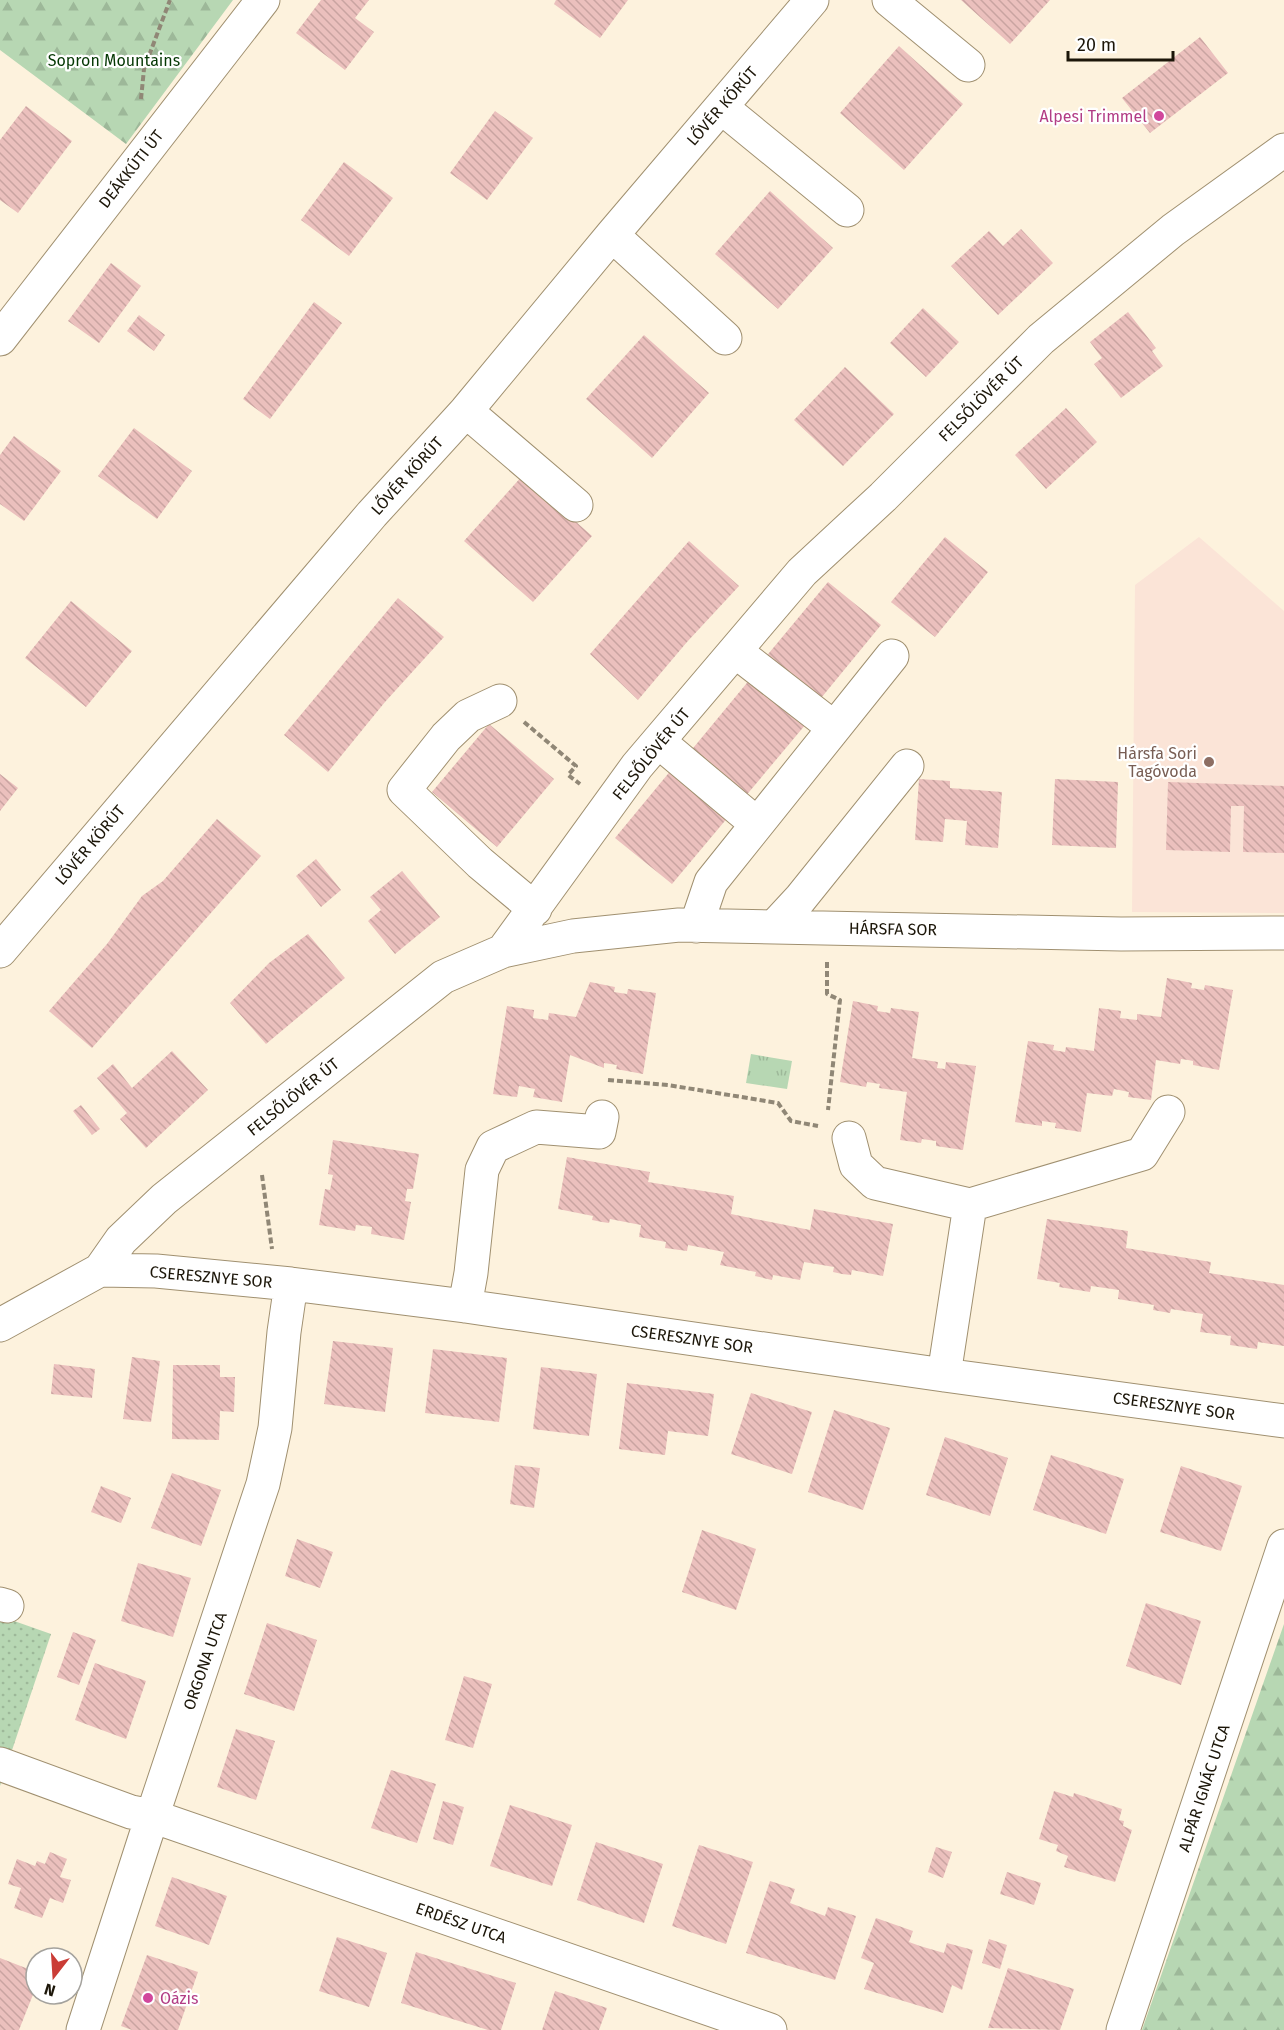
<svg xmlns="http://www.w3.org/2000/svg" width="1284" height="2030" font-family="'Fira Sans',sans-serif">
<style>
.education{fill:#fbe4d7}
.grass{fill:url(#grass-tufts)}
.forest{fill:url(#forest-firs)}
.garden{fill:url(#garden-dots)}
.building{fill:url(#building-back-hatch)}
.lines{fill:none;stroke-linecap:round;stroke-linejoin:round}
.minor-casing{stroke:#a09070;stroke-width:35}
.path{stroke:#908776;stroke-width:4;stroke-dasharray:6 3;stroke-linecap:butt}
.minor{stroke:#fff;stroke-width:33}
.hotel-dot{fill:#d1479c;stroke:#fff;stroke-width:2}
.education-dot{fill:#8d6e63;stroke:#fff;stroke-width:2}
.labels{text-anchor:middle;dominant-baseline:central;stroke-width:4.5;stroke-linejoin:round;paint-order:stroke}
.park-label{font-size:16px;fill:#053804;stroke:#fff}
.street-label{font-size:16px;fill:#1c1609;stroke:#fff}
.hotel-label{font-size:16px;fill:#b23c85;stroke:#fff;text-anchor:end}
.education-label{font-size:16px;fill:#785e54;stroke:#fff;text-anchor:end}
</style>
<defs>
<pattern id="grass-tufts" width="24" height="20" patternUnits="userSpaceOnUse" patternTransform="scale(1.5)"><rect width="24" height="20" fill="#b7d7b3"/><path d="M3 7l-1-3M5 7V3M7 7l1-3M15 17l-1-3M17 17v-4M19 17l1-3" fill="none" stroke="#9db899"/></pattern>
<pattern id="forest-firs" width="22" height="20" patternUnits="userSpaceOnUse" patternTransform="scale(1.5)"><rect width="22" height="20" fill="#b7d7b3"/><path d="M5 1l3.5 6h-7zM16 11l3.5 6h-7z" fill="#9db899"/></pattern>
<pattern id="garden-dots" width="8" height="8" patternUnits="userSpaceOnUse" patternTransform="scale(1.5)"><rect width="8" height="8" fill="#b7d7b3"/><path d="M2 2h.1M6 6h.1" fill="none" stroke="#9db899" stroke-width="1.8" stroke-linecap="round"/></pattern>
<pattern id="building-back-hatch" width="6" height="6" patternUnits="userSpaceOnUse" patternTransform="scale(1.5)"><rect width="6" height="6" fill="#ebc0bd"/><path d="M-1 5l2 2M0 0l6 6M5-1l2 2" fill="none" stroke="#c9a4a1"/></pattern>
</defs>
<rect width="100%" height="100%" fill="#fdf2dd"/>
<!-- education -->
<path class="education" d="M1199,537L1284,611V913L1132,912L1135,585Z"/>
<!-- grass -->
<path class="grass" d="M751,1054L792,1061L787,1089L746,1083Z"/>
<!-- forest -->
<path class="forest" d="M0,0H233L126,144L0,50Z
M1284,1624V2030H1142Z"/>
<!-- garden -->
<path class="garden" d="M0,1616L51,1634L0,1786Z"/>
<!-- building -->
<path class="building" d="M321,0H369L355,18L374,32L345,70L296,33Z
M556,0H628L600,38L554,4Z
M961,0H1050L1010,44Z
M1200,37L1228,73L1150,133L1122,98Z
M899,46L963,104L904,170L840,113Z
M26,106L72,141L18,213L0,200V140Z
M495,111L533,138L487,200L450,173Z
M344,162L393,198L349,256L301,220Z
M770,191L833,248L778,309L715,254Z
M1021,229L1053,263L998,315L951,266L989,231L1003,246Z
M111,263L141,286L99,343L68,321Z
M314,302L342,323L270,419L243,399Z
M923,308L959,342L926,377L890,343Z
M1128,312L1156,348L1152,351L1163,366L1121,398L1094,364L1102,358L1090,342Z
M139,315L165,335L154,351L127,331Z
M644,335L709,393L652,458L586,399Z
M845,367L894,414L843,466L794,420Z
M1066,408L1097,442L1046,489L1015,455Z
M134,428L192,471L157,519L98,476Z
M14,436L61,471L24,521L0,504V455Z
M523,475L592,536L533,602L464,541Z
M945,537L988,572L935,637L891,602Z
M689,541L739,586L687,642L638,700L590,654Z
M828,582L881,625L817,703L764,659Z
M398,598L444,637L385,702L328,772L284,735Z
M71,601L132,651L86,707L25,658Z
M751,678L806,724L744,798L689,753Z
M489,724L554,779L497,847L432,792Z
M672,769L729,816L672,884L615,838Z
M0,774L18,788L0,811Z
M919,779L950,781V788L1002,792L998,848L965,845L967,821L945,819L943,842L915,840Z
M1055,779L1118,782L1116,848L1052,845Z
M1168,782L1284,786V853L1243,852L1244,806H1231L1230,852L1166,850Z
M217,819L261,856L92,1048L49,1011L107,944L142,896L163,881Z
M316,859L341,890L321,907L296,876Z
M402,871L440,917L395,954L368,921L381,910L370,897Z
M308,934L345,978L266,1044L230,1003L269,963Z
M1167,978L1192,983L1191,988L1204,990L1205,985L1233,990L1219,1070L1193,1065V1061L1188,1060L1181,1059L1180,1064L1156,1060L1151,1100L1128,1097L1129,1092L1114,1089L1112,1096L1087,1093L1081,1132L1055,1128L1056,1123L1042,1121V1126L1015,1122L1028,1041L1054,1045L1053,1050L1065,1052L1066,1047L1094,1051L1099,1008L1121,1011L1120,1018L1137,1020V1014L1161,1017Z
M590,982L615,987L614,992L627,994L628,989L656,993L643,1074L616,1069L617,1065L604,1063V1068L570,1055L562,1102L533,1097L535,1089L519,1086L517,1097L493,1094L507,1006L534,1010L533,1018L548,1020L549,1013L576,1017Z
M853,1001L878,1006L877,1011L890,1013L891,1008L919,1012L912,1058L938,1062L937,1068L945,1069L946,1062L976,1066L963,1150L936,1146V1141L922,1139L921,1143L900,1140L907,1092L879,1088L880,1084L867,1082L866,1087L840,1082Z
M172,1051L208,1090L146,1148L120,1119L127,1113L97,1078L113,1064L132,1088Z
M81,1105L100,1129L92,1135L73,1111Z
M333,1140L419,1154L413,1189H407L405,1201L411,1202L404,1240L371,1234L372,1227L356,1225L355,1231L319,1225L325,1189L330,1190L333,1175L328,1174Z
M567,1157L650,1172L648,1182L734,1196L731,1214L810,1230L814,1209L893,1224L883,1276L852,1270L851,1275L842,1274L833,1272L834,1267L804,1262L800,1280L773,1275L772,1280L755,1276L756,1272L720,1265L724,1252L688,1245L687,1251L665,1248L666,1242L639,1237L641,1225L610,1219L609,1223L602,1222L592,1220L593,1216L558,1209Z
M1047,1219L1128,1231L1126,1248L1211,1262L1209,1273L1284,1285V1346L1258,1342L1257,1349L1230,1345L1231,1336L1200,1332L1203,1314L1171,1309L1170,1313L1153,1310L1154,1305L1118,1299L1119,1290L1091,1286L1090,1292L1059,1287L1060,1283L1037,1279Z
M333,1341L393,1348L385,1412L324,1404Z
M433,1349L507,1358L499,1422L425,1413Z
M132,1357L160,1361L151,1422L123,1419Z
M54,1364L95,1369L92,1398L51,1394Z
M173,1365H220V1377H235L234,1412L220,1411L219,1440L172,1439Z
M541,1367L597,1374L589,1436L533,1429Z
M627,1383L714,1394L708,1436L668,1431L665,1455L619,1449Z
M751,1393L812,1412L792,1474L731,1454Z
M834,1410L890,1428L863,1510L808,1492Z
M945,1437L1008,1458L990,1516L926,1495Z
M1051,1455L1124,1479L1106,1534L1033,1510Z
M515,1465L540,1468L534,1508L510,1504Z
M1181,1466L1242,1486L1221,1551L1160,1532Z
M172,1473L221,1490L201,1546L151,1528Z
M101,1486L131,1498L121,1523L91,1512Z
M702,1530L756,1549L736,1610L682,1592Z
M297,1539L333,1552L320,1588L285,1576Z
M138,1563L191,1578L173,1637L121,1621Z
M1146,1603L1201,1621L1181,1685L1126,1666Z
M267,1623L317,1640L294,1711L244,1694Z
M73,1632L96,1640L79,1685L57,1677Z
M95,1663L146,1681L126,1739L75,1720Z
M464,1676L492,1684L473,1748L445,1740Z
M236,1729L275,1741L256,1800L217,1787Z
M391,1770L436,1784L417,1843L371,1828Z
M1054,1791L1073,1797L1074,1793L1122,1809L1119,1820L1124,1821L1123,1826L1132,1830L1115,1882L1064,1867L1068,1856L1056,1851L1058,1845L1039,1839Z
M443,1801L464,1807L453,1845L433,1839Z
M510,1805L572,1825L552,1886L490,1866Z
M596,1842L663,1864L644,1923L577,1900Z
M699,1845L753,1862L726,1944L672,1926Z
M936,1847L952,1852L943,1878L928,1872Z
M50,1852L67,1859L60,1877L71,1880L63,1903L50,1898L42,1918L14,1908L21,1888L8,1884L17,1859L35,1866L37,1861L45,1864Z
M1007,1872L1041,1883L1034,1905L1000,1894Z
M172,1877L227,1896L209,1945L155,1926Z
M770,1881L795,1889L790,1903L825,1916L828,1907L856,1916L835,1980L746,1953Z
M876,1918L913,1931L909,1942L920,1946L944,1953L947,1943L973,1950L962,1990L952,1985L943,2013L864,1989L874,1963L861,1958Z
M337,1937L387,1953L369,2007L319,1991Z
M989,1939L1007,1945L1000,1969L982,1963Z
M416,1952L516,1983L501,2030H488L401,2003Z
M147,1955L198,1972L178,2030H132L121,2026Z
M0,1958L36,1972V1987L19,2030H0Z
M1008,1968L1074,1989L1060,2030L988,2028Z
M555,1991L607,2008L599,2030H542Z"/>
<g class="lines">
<defs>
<path id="minor" d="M889,0L968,65
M721,107L847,210
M612,235L725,338
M0,339L263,0
M466,411L576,505
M735,651L833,727
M500,701L468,716L446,737L404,790L480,863L535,909
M659,742L757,824
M696,926L711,882L892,656
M775,926L800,899L907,766
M0,951L372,514L466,411L612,235L812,0
M503,951L637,766L802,572L883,497L1041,339L1173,230L1284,150
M849,1138L856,1165L875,1183L970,1205
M100,1270L156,1271L291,1284L465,1306L944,1375L1284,1421
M465,1306L471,1273L482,1170L493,1147L536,1127L599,1132L602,1117
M0,1325L100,1270L121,1240L164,1199L443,977L503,951L573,936L679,925L1121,934L1284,933
M944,1375L970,1205L1142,1154L1168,1112
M0,1604L7,1606
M0,1764L131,1812L152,1816L770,2030
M83,2030L145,1838L263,1484L275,1428L284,1332L291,1284
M1123,2030L1284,1546"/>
</defs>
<!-- minor casing -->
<use href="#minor" class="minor-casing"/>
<!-- path -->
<path class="path" d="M141,99L144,69L170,0
M524,722L576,766L568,775L580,784
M827,962V994L840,1000L828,1110
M608,1080L668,1085L778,1103L791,1121L818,1126
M262,1175L272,1249"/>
<!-- minor -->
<use href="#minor" class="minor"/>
</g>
<!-- markers -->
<g class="hotel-dot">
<circle cx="1159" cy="116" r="6"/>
<circle cx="148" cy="1998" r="6"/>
</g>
<circle class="education-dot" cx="1209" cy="762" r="6"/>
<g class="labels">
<!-- park labels -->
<g class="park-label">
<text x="114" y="60">Sopron Mountains</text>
</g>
<!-- street labels -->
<g class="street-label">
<text transform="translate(722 106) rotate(-49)">LŐVÉR KÖRÚT</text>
<text transform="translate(131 169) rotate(-52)">DEÁKKÚTI ÚT</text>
<text transform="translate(981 399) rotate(-45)">FELSŐLÖVÉR ÚT</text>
<text transform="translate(407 476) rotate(-48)">LŐVÉR KÖRÚT</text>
<text transform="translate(651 754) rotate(-51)">FELSŐLÖVÉR ÚT</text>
<text transform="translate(90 845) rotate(-50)">LŐVÉR KÖRÚT</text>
<text transform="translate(893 929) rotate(1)">HÁRSFA SOR</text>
<text transform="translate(293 1097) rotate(-39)">FELSŐLÖVÉR ÚT</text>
<text transform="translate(211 1277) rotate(5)">CSERESZNYE SOR</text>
<text transform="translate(692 1339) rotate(8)">CSERESZNYE SOR</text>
<text transform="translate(1174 1406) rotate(8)">CSERESZNYE SOR</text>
<text transform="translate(205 1661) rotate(-71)">ORGONA UTCA</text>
<text transform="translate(1204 1788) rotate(-72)">ALPÁR IGNÁC UTCA</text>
<text transform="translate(461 1923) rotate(19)">ERDÉSZ UTCA</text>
</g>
<!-- hotel labels -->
<g class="hotel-label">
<text x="1147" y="116">Alpesi Trimmel</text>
<text x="160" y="1998" text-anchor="start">Oázis</text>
</g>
<!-- education labels -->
<g class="education-label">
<text x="1197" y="753">Hársfa Sori<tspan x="1197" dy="18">Tagóvoda</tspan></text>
</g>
</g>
<!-- north arrow -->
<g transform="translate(54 1976) rotate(197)"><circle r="28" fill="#ffffff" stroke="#a4a29d" stroke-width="1.5"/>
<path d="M0-4.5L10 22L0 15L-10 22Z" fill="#ca3c36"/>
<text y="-9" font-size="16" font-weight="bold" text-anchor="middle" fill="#1c1609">N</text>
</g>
<!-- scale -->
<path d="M1068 51v9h105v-9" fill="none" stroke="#1c1609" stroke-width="3"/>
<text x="1077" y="51" font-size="18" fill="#1c1609" stroke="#ffffff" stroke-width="4.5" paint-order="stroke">20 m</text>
</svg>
